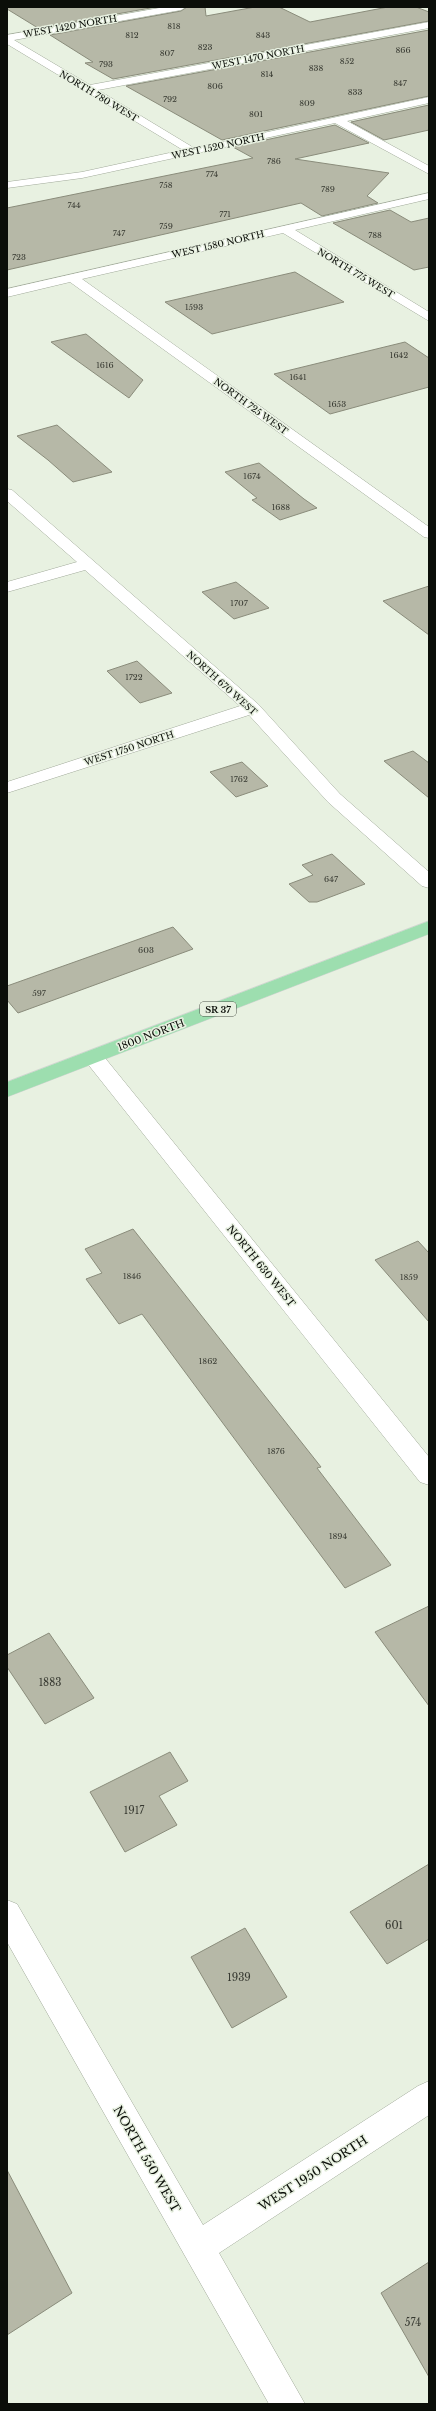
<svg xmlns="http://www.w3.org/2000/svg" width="436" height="2411" font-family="'Libre Baskerville',serif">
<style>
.building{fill:#b6b8a7;stroke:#8a8c7b}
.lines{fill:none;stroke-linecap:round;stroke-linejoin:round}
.minor-casing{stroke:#a1aa9a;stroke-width:1}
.major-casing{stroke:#d3d4d3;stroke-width:1}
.minor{fill:#fff;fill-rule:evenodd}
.major{fill:#9ddeaf;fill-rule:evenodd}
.labels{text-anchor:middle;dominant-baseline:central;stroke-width:3;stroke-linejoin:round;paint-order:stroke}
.number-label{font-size:8px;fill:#363830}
.far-street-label{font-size:9px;fill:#0b0e09;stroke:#e8f1e1}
.shield{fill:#e8f1e1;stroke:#4d524a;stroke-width:1}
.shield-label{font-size:9px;font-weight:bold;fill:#0b0e09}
.street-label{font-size:10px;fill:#0b0e09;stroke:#e8f1e1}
.near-number-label{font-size:10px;fill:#363830}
.near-street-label{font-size:12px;fill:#0b0e09;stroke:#e8f1e1}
</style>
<rect width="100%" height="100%" fill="#e8f1e1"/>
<!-- building -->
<path class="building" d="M7,7H156L38,28L7,9Z
M187,7H205L206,16L255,7H279L310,22L388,7H416L429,12V21L113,79L85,63L93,62L50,35L181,11Z
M429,30V96L222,140L126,86Z
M429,105V130L384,140L351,122Z
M335,125L369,143L295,159L389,173L367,196L378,203L322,216L301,203L7,270V208L253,158L233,147Z
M390,210L411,222L429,218V267L414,270L333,223Z
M295,272L344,302L212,334L165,302Z
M86,334L143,380L129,398L51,342Z
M405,342L429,358V387L330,414L274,374Z
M57,425L112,472L73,482L48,460L17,436Z
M259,463L304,499L317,508L280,520L252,500L257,498L225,472Z
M236,582L269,608L234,619L202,592Z
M429,586V635L383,601Z
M137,661L172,693L140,703L107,671Z
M413,751L429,763V798L384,761Z
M242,762L268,786L236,797L210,772Z
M332,854L365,884L317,902H309L289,884L313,875L302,865Z
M173,927L193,949L18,1013L7,1000V986Z
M133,1229L321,1467L317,1468L391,1565L345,1588L142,1314L119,1324L86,1279L102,1273L85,1249Z
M418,1241L429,1253V1322L375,1260Z
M429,1606V1706L375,1632Z
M49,1633L94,1698L45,1724L7,1667V1655Z
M170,1752L188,1781L159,1796L177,1825L125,1852L90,1792Z
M429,1864V1939L387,1964L350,1912Z
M245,1928L287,1997L232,2028L191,1957Z
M7,2170L72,2293L7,2335Z
M429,2262V2377L381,2293Z"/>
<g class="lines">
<defs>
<path id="minor" d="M165,7H186L181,10L14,40L90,85L429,22V28L98,90L194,148L429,97V103L347,121L429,166V174L335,123L82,178L7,188V182L82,172L183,150L7,44V35Z
M429,193V199L295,230L429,312V321L283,233L82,279L429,527V538L424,537L70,282L7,297V289Z
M7,489L12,490L258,704L340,794L429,872V888L422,886L328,802L249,715L7,793V782L240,706L85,570L7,592V582L77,562L7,501Z
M94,1051L101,1053L429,1457V1485L420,1482L87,1063L84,1058L87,1053Z
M7,1900L17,1904L203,2225L418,2086L429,2081V2115L219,2253L305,2404H269L7,1942Z"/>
<path id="major" d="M429,921V934L7,1097V1082Z"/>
</defs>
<!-- minor casing -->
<use href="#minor" class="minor-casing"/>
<!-- major casing -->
<use href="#major" class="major-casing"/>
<!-- minor -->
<use href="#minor" class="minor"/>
<!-- major -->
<use href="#major" class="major"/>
</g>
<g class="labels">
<!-- number labels -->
<g class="number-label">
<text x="174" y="26">818</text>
<text x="132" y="35">812</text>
<text x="263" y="35">843</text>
<text x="205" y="47">823</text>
<text x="403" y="50">866</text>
<text x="167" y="53">807</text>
<text x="347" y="61">852</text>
<text x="106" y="64">793</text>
<text x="316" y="68">838</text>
<text x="267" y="74">814</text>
<text x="400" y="83">847</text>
<text x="215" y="86">806</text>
<text x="355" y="92">833</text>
<text x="170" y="99">792</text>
<text x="307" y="103">809</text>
<text x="256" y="114">801</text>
<text x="274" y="161">786</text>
<text x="212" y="174">774</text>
<text x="166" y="185">758</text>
<text x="328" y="189">789</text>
<text x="74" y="205">744</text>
<text x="225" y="214">771</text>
<text x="166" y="226">759</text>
<text x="119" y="233">747</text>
<text x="375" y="235">788</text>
<text x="19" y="257">723</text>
<text x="194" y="307">1593</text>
<text x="399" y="355">1642</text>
<text x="105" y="365">1616</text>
<text x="298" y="377">1641</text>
<text x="337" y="404">1653</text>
<text x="252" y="476">1674</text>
<text x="281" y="507">1688</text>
<text x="239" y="603">1707</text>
<text x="134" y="677">1722</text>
<text x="239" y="779">1762</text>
<text x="331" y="879">647</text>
<text x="146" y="950">603</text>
<text x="39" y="993">597</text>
<text x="132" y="1276">1846</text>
<text x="409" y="1277">1859</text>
<text x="208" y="1361">1862</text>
<text x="276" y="1451">1876</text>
<text x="338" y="1536">1894</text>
</g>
<!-- far-street labels -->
<g class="far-street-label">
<text transform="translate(70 26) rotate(-10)">WEST 1420 NORTH</text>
<text transform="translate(258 57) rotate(-11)">WEST 1470 NORTH</text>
<text transform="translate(99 96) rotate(31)">NORTH 780 WEST</text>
<text transform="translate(218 146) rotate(-12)">WEST 1520 NORTH</text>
<text transform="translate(218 244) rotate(-13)">WEST 1580 NORTH</text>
<text transform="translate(356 273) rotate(31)">NORTH 775 WEST</text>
<text transform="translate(251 406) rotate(36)">NORTH 725 WEST</text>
<text transform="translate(222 683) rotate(42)">NORTH 670 WEST</text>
<text transform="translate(129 748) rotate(-18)">WEST 1750 NORTH</text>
</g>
<!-- shield labels -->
<rect class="shield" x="200" y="1002" width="36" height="14" rx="3"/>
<g class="shield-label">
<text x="218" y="1009">SR 37</text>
</g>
<!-- street labels -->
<g class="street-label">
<text transform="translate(151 1035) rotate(-21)">1800 NORTH</text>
<text transform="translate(261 1266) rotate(51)">NORTH 630 WEST</text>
</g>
<!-- near-number labels -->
<g class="near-number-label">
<text x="50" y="1682">1883</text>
<text x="134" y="1810">1917</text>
<text x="394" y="1925">601</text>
<text x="239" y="1977">1939</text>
<text x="413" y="2322">574</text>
</g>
<!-- near-street labels -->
<g class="near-street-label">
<text transform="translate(147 2159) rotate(60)">NORTH 550 WEST</text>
<text transform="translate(313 2173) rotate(-33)">WEST 1950 NORTH</text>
</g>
</g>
<!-- border -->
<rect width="436" height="2411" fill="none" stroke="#0b0e09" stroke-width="16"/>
</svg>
